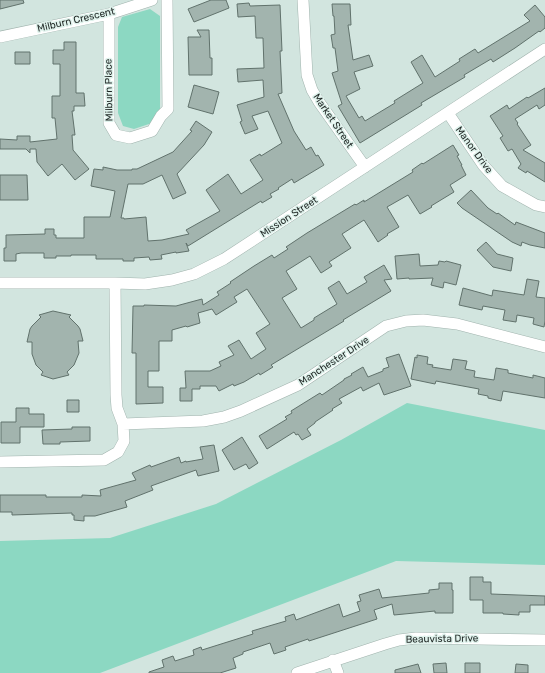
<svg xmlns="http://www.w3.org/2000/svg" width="545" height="673" font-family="Rubik,sans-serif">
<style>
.green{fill:#8cd8c2}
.building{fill:#a2b4ae;stroke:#61726c}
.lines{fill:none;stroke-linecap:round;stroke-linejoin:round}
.minor-casing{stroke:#a0b3ad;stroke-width:12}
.minor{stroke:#fff;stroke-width:11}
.labels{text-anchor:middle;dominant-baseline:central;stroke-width:3;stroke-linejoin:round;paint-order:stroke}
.street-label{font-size:10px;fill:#1e2523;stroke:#dff2ec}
</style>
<rect width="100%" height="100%" fill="#d2e5df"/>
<!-- green -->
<path class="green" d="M150,9L160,16V113L152,123L134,129L123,126L118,113V27L122,17Z
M407,403L545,430V565L396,561L100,673H0V541L110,538L216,504L341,440Z"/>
<!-- building -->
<path class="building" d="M0,0H23L24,3L0,9Z
M211,0H226L229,8L194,22L188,9Z
M249,3L250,6L280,5L282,51H280L282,93L278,94L294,131L306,150L311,147L316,156L318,155L324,165L294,183L292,179L278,188L279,189L270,194L272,197L262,203L261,201L188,246L186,243L189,251L176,253V252L161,255L162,259L150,260L149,257L134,258V261H123V259H96V255H71V256H56V258H44V253H21L16,254V261H4V248H6V235L45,234V229H54V235H56V238H84V217H110L115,191L91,186L94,169L103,170V167L117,170H132V169H137L173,152L192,131L190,130L196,121L212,132L204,145L177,174L186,193L173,199L162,175L143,184H128L121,218H124V219L146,217L148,241L162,240L189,234L186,230L220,211L206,190L228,174L241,194L263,180L250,160L260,154L261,156L282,143L268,111L252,116L258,129L245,134L240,122L242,121L237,105L264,97L263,80L238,82L237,69L264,68L263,38H256L255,16L238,17L237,4Z
M332,4H350L351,25H348L353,60L369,55L373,66L354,72L360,89L346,96L359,118L362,116L365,121L395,103L394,101L423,83L411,62L422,55L435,77L460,61L459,59L475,49L478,53L530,21L524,15L535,5L545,17V28L540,32L539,31L515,48L493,62L491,59L464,75L465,77L421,103L422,105L360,143L338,106L342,104L332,73L338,71L335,48H333L331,35L335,34L334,16H333Z
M197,30H209L210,58H212V75H189L188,37H201Z
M64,42H76V93H84L85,106H74V111H72L75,135H72L73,150L89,169L75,180L62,164L48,176L37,162L36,149H30V153L26,149H0V139L17,140V136H30V142L57,139L55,118H52V96H60V64H53V50H64Z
M15,52H30V64H15Z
M194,85L219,92L213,114L188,107Z
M545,88V105L539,109L537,105L515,119L518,123L517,124L531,145L523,150L545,163V182L527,171L526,173L518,168L521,164L512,149L508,151L500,138L503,136L490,116L507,105L509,109L527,97L528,98Z
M453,145L459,155L457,156L462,165H461L466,175L450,185L454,192L431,206L432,207L420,214L408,195L387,207L399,227L387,234L388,235L378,242L364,220L342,234L351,248L329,262L332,266L321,273L310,256L286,271L297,289L282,298L301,328L314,320V318L337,304L328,288L339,281L347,294L367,282L364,277L384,265L392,279L384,280L391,291L343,320L344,321L271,365L273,367L260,375L259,373L244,382L234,386L233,384L219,391L216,386H200V389H192V401H180V388H186L185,371H210L221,366L219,362L234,355L228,346L239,340L251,359L266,349L256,333L270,324L247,289L234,297L237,302L216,315L212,309L198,313L200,323L187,327L186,326L172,330V341H159V371H148V387H163V403L136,404V353H132L133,306H144V305L176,306L202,299L203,305L219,295L217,292L231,283L230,282L254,266L272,255L274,258L288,249L286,247L307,233L355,204L356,205L364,200V202L413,172L412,170L422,163L423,164Z
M0,175H27L28,200H0Z
M471,190L488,208L497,214L498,213L515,225L516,222L545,233V248L530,245L522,242L521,246L512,242L462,208L457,203Z
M486,242L497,254L513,258L511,271L493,267L477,250Z
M419,254L420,266L438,265L439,261L445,262L446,261L461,265L456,285L444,282L443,288L431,285L433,278L409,279V278L397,279L395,256Z
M527,279L539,281L536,297L545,298V321L544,327L533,324L534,318L517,315L516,322L503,320L505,310L483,306L482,310L459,305L463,288L492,296L493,290L524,295Z
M53,311L71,315L69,317L78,326L80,329L83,341H78L79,353L74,365L67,372L69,375L53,379L41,375L43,372L36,365L32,354V342H27L30,329L32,326L41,317L39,315Z
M399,354L411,386L384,395L379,383L363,391L361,387L339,399L342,403L332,409L333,410L315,422V423L307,429L311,435L302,440L298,434L296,435L294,432L267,449L259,436L287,419L285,417L292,413L291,411L320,393L322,395L344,380V379L352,375L351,374L363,367L368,377L383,371V369L389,367L386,358Z
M417,355L428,357L427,364L433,365L432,367L451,370L453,359L467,361L465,369L475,371L474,377L494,380L496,368L508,370V373L533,378V375L545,378V398L503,391L501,401L488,398V396L478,394L479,389L436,381L435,384L411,379L415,357L417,358Z
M67,400H79V412H67Z
M16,408H29V414H44V427H20V443H1V422H16Z
M72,427H90V441L60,442V444H43L42,430L72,429Z
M242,437L258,463L249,469L246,464L234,470L222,450Z
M214,445L219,471L198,476L196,470L151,486L153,490L125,501L127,507L95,516H84V521L74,520V515H72V513L12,515V512H0V495H46V497H82V495L101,496L100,490L136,480L132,473L150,465L151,467L179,457L181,463L186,461V462L203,459L200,447Z
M470,577H483V582H491V594L545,596V605H530V612H519V615L503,614V613H483V600H470Z
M439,583H452V590H453V613H435V611L394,615L392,604L374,610L377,619L309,641L308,639L285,647L286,650L274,654L270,643L243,652V654L233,658L236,668L220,673H149V672L164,667L162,660L173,656L175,661L194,655L193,650L201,647L202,650L253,634L252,631L286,621L285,617L294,614L296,620L339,604L343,617L360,611L357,602L361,601L359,595L379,589L382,598L429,593V590L439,589Z
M446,663L447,673H434L433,664Z
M465,663H480V673H465Z
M418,664L421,673H395V670Z
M516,664L528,665V673H515Z"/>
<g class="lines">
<defs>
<path id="minor" d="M303,0L307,75L312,90L319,102L365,167
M109,14V123L116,135L130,138L152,131L161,116L168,109L167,0
M0,37L109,14L152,0
M448,113L483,165L502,186L536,205L545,207
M0,283H115L145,284L172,280L194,274L224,259L545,49
M115,283L116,395L117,408L123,424L203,421L224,417L241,411L298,385L386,326L406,321L423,320L457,324L545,347
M0,462L104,460L118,452L124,441L123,424
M333,660L338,673
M297,673L385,644L399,640L416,638L545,640"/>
</defs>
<!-- minor casing -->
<use href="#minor" class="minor-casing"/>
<!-- minor -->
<use href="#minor" class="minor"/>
</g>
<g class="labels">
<!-- street labels -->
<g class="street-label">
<text transform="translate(76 20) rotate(-13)">Milburn Crescent</text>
<text transform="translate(109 90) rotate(-91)">Milburn Place</text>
<text transform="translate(333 121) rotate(56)">Market Street</text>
<text transform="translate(474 150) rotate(54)">Manor Drive</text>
<text transform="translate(289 217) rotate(-33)">Mission Street</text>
<text transform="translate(334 361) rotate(-33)">Manchester Drive</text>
<text transform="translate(442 639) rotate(-1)">Beauvista Drive</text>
</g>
</g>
</svg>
